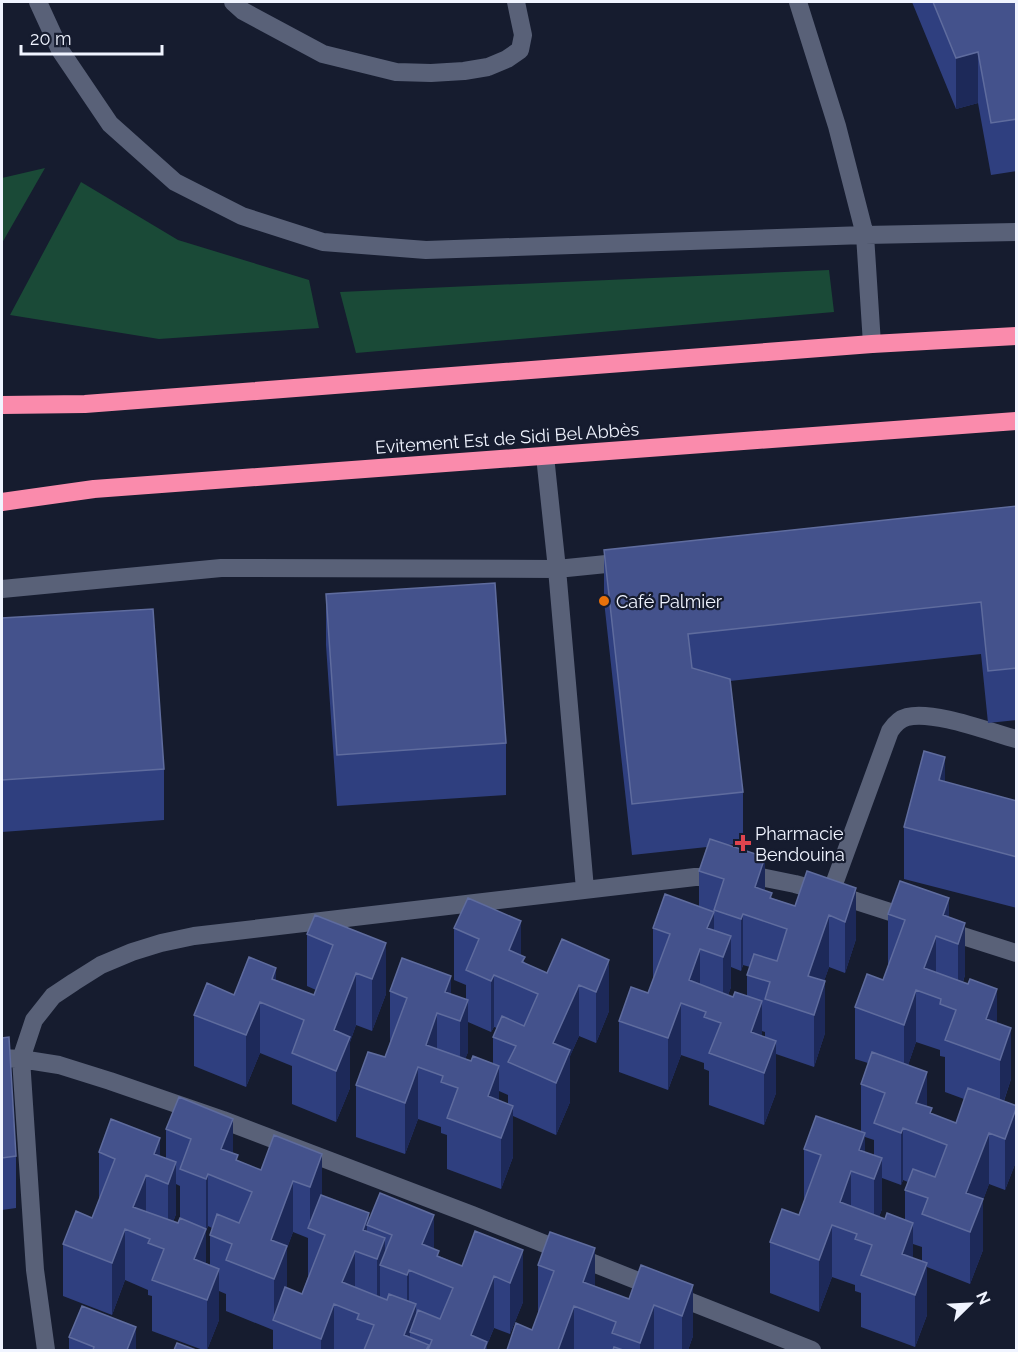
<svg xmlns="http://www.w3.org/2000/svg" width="1018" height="1352" font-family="Raleway,sans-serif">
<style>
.green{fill:#1a4a37}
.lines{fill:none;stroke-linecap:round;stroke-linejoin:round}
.minor{stroke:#596178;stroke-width:18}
.highway{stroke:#fa8bac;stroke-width:18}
.wall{fill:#2f3f7f;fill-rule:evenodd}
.shaded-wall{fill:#1d2959}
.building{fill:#44528c;stroke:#5f6c9e;stroke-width:1.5}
.food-dot{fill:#e8710a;stroke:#161c2f;stroke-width:2}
.health-dot{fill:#e0444e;stroke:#161c2f;stroke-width:2}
.labels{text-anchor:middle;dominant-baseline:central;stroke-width:4.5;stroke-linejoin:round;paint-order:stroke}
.street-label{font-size:18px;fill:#f0f4ff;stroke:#161c2f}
.poi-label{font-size:18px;fill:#f0f4ff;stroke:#161c2f;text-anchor:start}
</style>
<rect width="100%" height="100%" fill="#161c2f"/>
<!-- green -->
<path class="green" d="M45,168L2,243V178Z
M81,182L178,240L309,280L319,328L159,339L10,315Z
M829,270L834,312L356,353L340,292Z"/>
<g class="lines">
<!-- minor -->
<path class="minor" d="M38,2L60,50L110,124L175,182L242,216L323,242L426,250L865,235L1016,232
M233,2L243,11L323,54L396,72L431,73L464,71L488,67L507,59L520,50L523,35L516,2
M798,2L837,126L865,235L872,344
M545,456L557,569L585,889
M2,589L221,568L557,569L626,562
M830,895L890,731C894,725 899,719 907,717C933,710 990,732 1016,739
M944,930L1016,953
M2,1058L21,1059L59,1065L110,1081L223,1120L472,1215L812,1350
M46,1350L35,1270L21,1059L34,1020L53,996L74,982L101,965L132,952L161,943L194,936L695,877H761L795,884L856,901L912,919"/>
<!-- highway -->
<path class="highway" d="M2,405L85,404L872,344L1016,336
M2,502L94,489L1016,421"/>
</g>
<!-- wall -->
<path class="wall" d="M912,2H1017V171L991,175L978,103L956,109Z
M1017,506V720L988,723L981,654L730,681L743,792V843L728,845L772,898L795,906L856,888V939L845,973L829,967L824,981L825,1033L814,1067L776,1054V1093L764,1125L709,1105V1071L704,1069V1063L681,1055L668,1090L619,1072V1021L648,993L653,979V928L699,906V871L707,847L632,855L604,601V550ZM743,965L750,967L747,975V996L733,997L728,995L731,987V967L741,971ZM762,1031L765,1032V1037L762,1036Z
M326,594L506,743V795L337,806L326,645Z
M2,618L164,769V820L2,832Z
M945,782L1017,801V908L904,879V827Z
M888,914L949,917L965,923V975L963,982L997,1023L1011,1079L1004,1101L1017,1106V1159L1005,1190L989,1184L983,1200V1250L970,1284L927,1267V1315L915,1347L861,1327V1293L855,1291V1285L832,1277L819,1312L770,1293V1242L799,1215L804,1201V1149L861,1132V1084L868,1063L855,1059V1007L883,980L888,966ZM916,1042L940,1050V1056L945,1057V1092L964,1099L956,1123L932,1114L927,1106L908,1065ZM865,1137L874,1140V1155L865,1152ZM882,1178L901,1185L903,1180L908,1182L905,1190V1220L885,1219L879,1217L882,1209ZM913,1244L922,1247V1262L913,1258Z
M315,915L386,994L372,1031L356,1025L350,1042V1088L336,1122L292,1104V1066L260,1053L246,1087L194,1066V1015L234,995L276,980L314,995L316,990L307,986V934Z
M454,928L521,956L525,963L547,973L562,939L609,1011L596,1043L579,1036L570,1056V1102L556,1135L513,1116V1157L501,1189L447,1169V1135L441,1133V1127L418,1119L405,1154L356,1137V1085L385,1057L390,1043V991L466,1000V985L454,980ZM468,1022L491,1032L494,1027L497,1028L493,1037V1063L471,1061L465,1059L468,1052ZM499,1091L508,1095V1104L499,1101Z
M2,1038L16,1156V1208L2,1210Z
M166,1129L233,1153L238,1161L261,1170L274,1135L322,1196L369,1220L434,1249L439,1256L462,1266L475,1231L523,1302L510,1334L494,1328L487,1345V1350H273V1330L226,1311V1294L219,1291V1320L207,1350H203L152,1331V1296L148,1295V1290L125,1280L112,1315L63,1296V1244L92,1218L99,1201V1152L160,1157L166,1159ZM176,1184L180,1186V1219L178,1223L173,1222L176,1214ZM208,1226L212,1228L210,1235V1265L206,1263V1231ZM293,1232L308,1238V1277L302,1294L287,1288V1248Z
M538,1265L629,1299L693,1285V1336L688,1350H507L532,1330L538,1315Z
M69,1337L136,1350H69Z"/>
<!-- shaded-wall -->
<path class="shaded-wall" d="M978,52V103L956,109V58Z
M945,757V808L939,780Z
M765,857V908L755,887Z
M856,888V939L845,973V922Z
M949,898V941L943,915Z
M714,912V954L707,928Z
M743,914V965L741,971V919Z
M829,915V967L812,1015L808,976Z
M521,921V973L509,950Z
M965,923V975L958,996V944Z
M731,936V987L723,1008V957Z
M936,936V987L924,968Z
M386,943V994L372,1031V979Z
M700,949V1000L689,980Z
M609,960V1011L596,1043V992Z
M276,968V1008L272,979Z
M356,973V1025L350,1042V1088L336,1122V1071L334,1030Z
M494,975V1027L491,1032V981Z
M451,976V1018L445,992Z
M825,981V1033L814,1067V1015Z
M579,985V1036L570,1056V1102L556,1135V1083L553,1043Z
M997,989V1040L986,1019Z
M916,990V1042L904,1077V1025Z
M468,1000V1052L460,1073V1021Z
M762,1001V1053L751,1032Z
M260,1002V1053L246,1087V1035Z
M681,1003V1055L668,1090V1038Z
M437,1013V1065L426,1045Z
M1011,1028V1079L1000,1112V1060Z
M776,1041V1093L764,1125V1073Z
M499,1066V1117L488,1096Z
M418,1067V1119L405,1154V1103Z
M927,1072V1124L916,1103Z
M513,1106V1157L501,1189V1138Z
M1017,1107V1159L1005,1190V1139Z
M233,1119V1170L221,1149Z
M903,1128V1180L901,1185V1133Z
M865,1133V1176L859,1150Z
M989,1133V1184L983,1200V1250L970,1284V1232L966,1193Z
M160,1138V1181L154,1154Z
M322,1154V1206L310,1229V1187Z
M882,1158V1209L874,1230V1179Z
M176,1162V1214L168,1235V1184Z
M851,1171V1222L840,1202Z
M208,1174V1226L206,1231V1179Z
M146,1175V1226L133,1207Z
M293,1181V1232L287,1248V1297L274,1320V1279L271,1240Z
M369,1213V1225H367V1255L363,1230Z
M434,1215V1266L422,1244Z
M913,1223V1275L902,1254Z
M832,1225V1277L819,1312V1260Z
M125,1229V1280L112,1315V1263Z
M206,1229V1280L194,1259Z
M385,1238V1267L380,1265V1303L377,1310V1259Z
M595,1248V1300L583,1282Z
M523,1250V1302L510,1334V1283Z
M355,1251V1302L342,1282Z
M927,1263V1315L915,1347V1295Z
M219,1269V1320L207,1350V1300Z
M409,1270V1321L416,1304V1334L410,1332V1350L404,1335L407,1326V1275Z
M494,1276V1328L487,1345V1350H471V1335Z
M693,1285V1336L688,1350H682V1316Z
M334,1304V1350H321V1339Z
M654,1305V1350H640V1343Z
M574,1306V1350H558Z
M136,1327V1350H127Z"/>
<!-- building -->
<path class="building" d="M933,2H1017V119L991,123L978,52L956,58Z
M1017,506V668L988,671L981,602L688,634L692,668L730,679L743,792L632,804L604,550Z
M495,583L506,743L337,755L326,594Z
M153,609L164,769L2,780V618Z
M924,751L945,757L939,780L1017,801V857L904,827Z
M710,839L765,857L755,887L772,893L770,898L795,906L807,871L856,888L845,922L829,915L808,976L825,981L814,1015L765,999L770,982L747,975L754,954L777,961L787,929L743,914L741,919L714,910L724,879L699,871Z
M900,881L949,898L943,915L965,923L958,944L936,936L924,968L968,984L970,979L997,989L986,1019L1011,1028L1000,1060L945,1040L956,1010L940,1004L941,999L916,990L904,1025L855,1007L867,974L883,980L905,920L888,914Z
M665,894L714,912L707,928L731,936L723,957L700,949L689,980L733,997L735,992L762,1001L751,1032L776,1041L764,1073L709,1053L721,1023L704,1017L706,1012L681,1003L668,1038L619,1021L631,987L648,993L670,934L653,928Z
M468,898L521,921L509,950L525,957L522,962L547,973L562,939L609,960L596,992L579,985L553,1043L570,1050L556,1083L508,1062L516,1046L493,1037L502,1016L524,1026L538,994L494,975L491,981L466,970L479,939L454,928Z
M315,915L386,943L372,979L356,973L334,1030L350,1037L336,1071L292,1053L304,1020L260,1002L246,1035L194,1015L207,983L234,995L249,957L276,968L272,979L314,995L333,945L307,934Z
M402,958L451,976L445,992L468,1000L460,1021L437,1013L426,1045L471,1061L473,1056L499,1066L488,1096L513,1106L501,1138L447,1118L458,1088L441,1082L443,1076L418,1067L405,1103L356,1085L368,1052L385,1057L407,998L390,991Z
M9,1037L16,1156L2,1158V1038Z
M872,1052L927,1072L916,1103L932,1108L930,1113L956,1123L968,1088L1017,1106L1005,1139L989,1133L966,1193L983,1199L970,1232L922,1214L928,1198L905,1190L913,1169L935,1177L947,1145L903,1128L901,1133L874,1123L885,1093L861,1084Z
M179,1097L233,1119L221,1149L238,1155L236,1160L261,1170L274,1135L322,1154L310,1187L293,1181L271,1240L287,1246L274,1279L226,1260L232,1244L210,1235L217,1214L239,1223L252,1192L208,1174L206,1179L180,1169L191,1139L166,1129Z
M816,1116L865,1133L859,1150L882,1158L874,1179L851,1171L840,1202L885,1219L887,1213L913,1223L902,1254L927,1263L915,1295L861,1275L872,1245L855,1239L857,1234L832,1225L819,1260L770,1242L782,1209L799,1215L821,1155L804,1149Z
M111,1119L160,1138L154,1154L176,1162L168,1184L146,1175L133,1207L178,1223L180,1218L206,1229L194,1259L219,1269L207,1300L152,1280L164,1249L148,1243L150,1239L125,1229L112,1263L63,1244L76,1211L92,1218L115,1159L99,1152Z
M380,1193L434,1215L422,1244L439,1251L437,1256L462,1266L475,1231L523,1250L510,1283L494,1276L471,1335L487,1342L484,1350H428L432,1340L410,1332L418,1310L440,1319L453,1288L409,1270L407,1275L380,1265L392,1235L367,1225Z
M321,1195L369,1213L363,1230L385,1238L377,1259L355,1251L342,1282L387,1300L389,1294L416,1304L404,1335L429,1345L426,1350H364L374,1325L357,1319L359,1314L334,1304L321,1339L273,1320L285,1287L302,1294L325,1235L308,1228Z
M550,1232L595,1248L583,1282L629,1299L641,1265L693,1285L682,1316L654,1305L640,1343L612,1333L616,1322L574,1306L558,1350H507L516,1323L532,1330L554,1271L538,1265Z
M82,1306L136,1327L127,1350H93L94,1347L69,1337Z
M177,1343L196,1350H174Z
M614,1347L623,1350H613Z"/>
<!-- markers -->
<circle class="food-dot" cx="604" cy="601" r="6"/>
<path class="health-dot" d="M740 834h6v6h6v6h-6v6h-6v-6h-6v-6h6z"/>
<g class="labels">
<!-- street labels -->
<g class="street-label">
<text transform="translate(507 438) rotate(-4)">Evitement Est de Sidi Bel Abbès</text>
</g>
<!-- poi labels -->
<g class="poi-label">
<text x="616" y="601">Café Palmier</text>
<text x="755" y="833">Pharmacie<tspan x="755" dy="21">Bendouina</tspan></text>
</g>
</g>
<!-- border -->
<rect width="1018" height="1352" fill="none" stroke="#f0f4ff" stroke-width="6"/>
<!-- north arrow -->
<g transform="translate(970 1304) rotate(66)" stroke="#161c2f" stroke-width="4.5" paint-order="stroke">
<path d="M0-4.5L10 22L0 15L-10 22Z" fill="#f0f4ff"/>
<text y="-9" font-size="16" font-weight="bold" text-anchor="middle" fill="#f0f4ff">N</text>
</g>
<!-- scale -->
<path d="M21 45v9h141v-9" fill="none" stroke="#f0f4ff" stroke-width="3"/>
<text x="30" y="45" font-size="18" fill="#f0f4ff" stroke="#161c2f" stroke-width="4.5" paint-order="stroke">20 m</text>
</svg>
